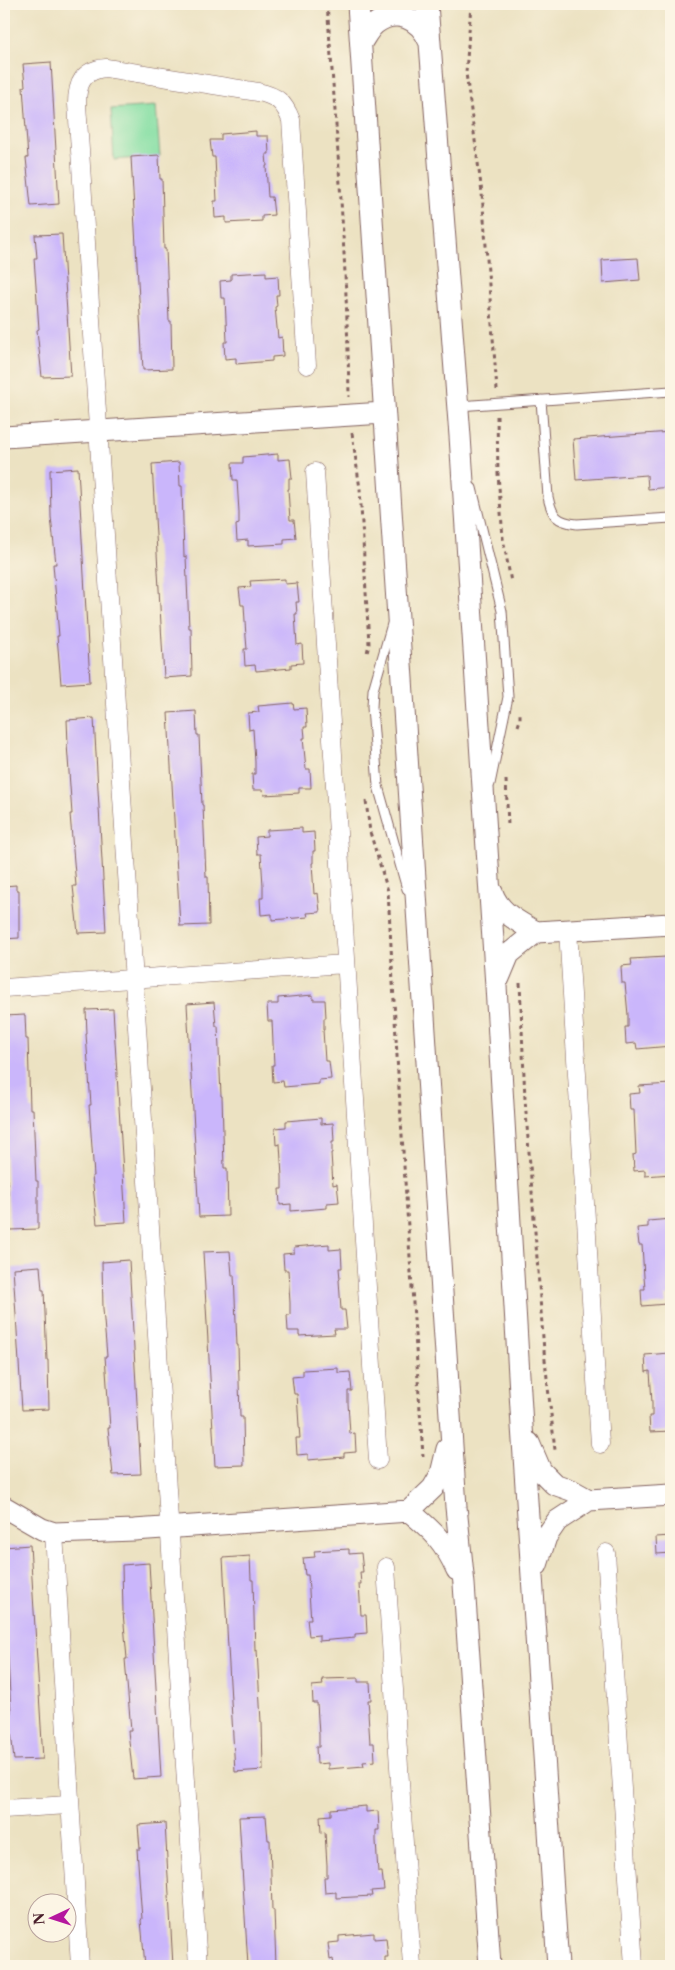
<svg xmlns="http://www.w3.org/2000/svg" width="675" height="1970" font-family="'Libre Caslon Text',serif">
<style>
.green{fill:#86dfa4;stroke:#687f68}
.building{fill:#cab6fb}
.lines{fill:none;stroke-linecap:round;stroke-linejoin:round}
.service-casing{stroke:#836360;stroke-width:11}
.minor-casing{stroke:#836360;stroke-width:19}
.tertiary-casing{stroke:#836360;stroke-width:23}
.path{stroke:#836360;stroke-width:3;stroke-dasharray:4 4;stroke-linecap:butt}
.service{stroke:#fff;stroke-width:9}
.minor{stroke:#fff;stroke-width:18}
.tertiary{stroke:#fff;stroke-width:21}
</style>
<rect width="100%" height="100%" fill="#fcf5e5"/>
<filter id="ink" filterUnits="userSpaceOnUse"><feTurbulence type="fractalNoise" baseFrequency=".02" numOctaves="2"/><feDisplacementMap in="SourceGraphic" scale="10" xChannelSelector="R" yChannelSelector="G"/><feConvolveMatrix kernelMatrix="1 2 1 2 8 2 1 2 1" color-interpolation-filters="sRGB"/></filter>
<filter id="wash" filterUnits="userSpaceOnUse"><feTurbulence type="fractalNoise" baseFrequency=".0096" numOctaves="4" result="noise"/><feDisplacementMap in="SourceGraphic" scale="20" xChannelSelector="R" yChannelSelector="G"/><feGaussianBlur stdDeviation="1.12" result="paint"/><feColorMatrix in="noise" values="0 0 0 0 0 0 0 0 0 0 0 0 0 0 0 0 0 1.4 0 .05"/><feComposite in="paint" operator="in"/></filter>
<g filter="url(#wash)">
<rect width="100%" height="100%" fill="#ece2c2"/>
<!-- green -->
<path class="green" d="M156,106L160,156L114,160L111,109Z"/>
<g id="blocks">
<!-- building -->
<path class="building" d="M51,62L59,204L31,206L26,158H28L23,87L25,86L23,64Z
M256,131V136H268L269,154H266L267,166H266L268,197H272L274,215L262,216V221L226,223V217L215,218L214,201H217L215,157H212L210,140H221V134Z
M159,155L160,179H162L164,249H166L169,321H171L172,369L143,370L131,157Z
M62,234L71,376L42,377L37,330L39,329L34,258H37L35,235Z
M638,258L640,280L603,283L602,260Z
M266,272V277L278,276L279,295H276L277,306L275,307L278,338L282,337L283,356L272,357V361L236,364V358L225,359L224,342H227L225,298H221L220,281L231,280V274Z
M671,432V487L648,489L647,475L576,480L573,439Z
M278,454V460L290,459L292,478H289V489H288L290,520H294L296,538L284,539V544L248,546V540L237,541L236,525L239,524V512L237,480H233L232,463H243V457Z
M179,462L180,486H182L184,557L186,556L189,628H191L192,676L164,678L152,464Z
M78,468L90,682L61,684L57,636H59L53,564H56L51,517L50,470Z
M285,579V584L297,583L299,602H296L297,614H295L297,645L302,644L303,663L291,664V668L256,671L255,665L245,666L244,649H247L246,637L244,605H241L239,588L251,587L250,581Z
M293,703L294,709L306,708L307,727H304L305,738H303L306,769H310L311,788H299V793L264,795L263,790H253L252,774H255V762L253,729L249,730L248,713L259,712L258,706Z
M196,711L197,735H199L202,805H203L206,877H208L209,925L180,926L168,713Z
M94,718L106,932L78,933L73,886H76L70,814H72L67,744H68L67,720Z
M302,828V833L314,832L315,851H313V863H312L314,894L318,893L320,912L307,913L308,917L272,920V914L261,915L260,898H263V886L261,854H257L256,837L267,836V830Z
M16,885V890H19V938L4,939V886Z
M666,957L667,962H671V1046L637,1049L636,1043L626,1044L625,1027H628V1015L625,983H622L621,966L632,965L631,959Z
M313,995V1000H325L326,1018H324V1030H323L325,1061H329L331,1079L319,1080V1084L284,1087L283,1081L273,1082L272,1065H274L272,1021H268L267,1004H278V998Z
M214,1002L216,1026H218L221,1096H222L224,1168H227L228,1216L199,1217L187,1004Z
M113,1009L126,1222L97,1224L92,1176H94L89,1105H91L86,1034H87L86,1010Z
M25,1015L26,1039H28L30,1109H33L36,1181H38V1229L10,1230L4,1124V1016Z
M671,1084V1174L645,1176V1170L634,1171L633,1155L636,1154L634,1110H630L629,1094L640,1093L639,1086Z
M321,1118V1124L333,1123L334,1142H332V1153H331L333,1185L337,1184L339,1202L327,1203V1208L291,1211V1204L280,1205L279,1189H282V1177L280,1144L276,1145L275,1128L286,1127V1121Z
M671,1219V1296H665L666,1304L642,1306L641,1289H645L644,1277L642,1245H639L637,1228L648,1227V1221Z
M329,1244V1250L341,1249L342,1268H339L340,1279L339,1280L341,1310H345L347,1329H334L335,1334L299,1336V1331H288L287,1315H290V1303L288,1270H284L283,1254L294,1253V1247Z
M230,1251L232,1275H234L237,1345H238L240,1417H243L244,1465L215,1466L203,1252Z
M129,1260L141,1474L113,1475L108,1428H110L105,1356H107L103,1309L102,1262Z
M40,1266L42,1290H44L47,1360H48L49,1409L22,1410L13,1268Z
M669,1353V1361H671V1431L650,1432L649,1416H652V1403L650,1371L646,1372L645,1355Z
M338,1368V1373L350,1372L352,1391H348V1403L350,1434L355,1433L356,1452L344,1453V1457L308,1460V1454L297,1455L296,1438H300L299,1426L297,1394H294L292,1377L303,1376V1370Z
M671,1536V1553L657,1554L656,1537Z
M30,1545L43,1759L14,1760L9,1713H11L4,1588V1547Z
M349,1549V1554L361,1553L363,1572H360L361,1584H359L361,1615H366L367,1633L355,1634V1638L319,1641V1635L309,1636L307,1619H311L310,1607L308,1575H305L303,1558L315,1557L314,1551Z
M250,1556L251,1580H253L255,1651L257,1650L261,1722H262L263,1770L235,1772L223,1558Z
M149,1563L161,1777L133,1779L128,1731H131L125,1659H127L123,1612L122,1565Z
M358,1678V1682H370L371,1700H368L369,1712H368L370,1743H374L375,1761L363,1762L364,1766L328,1769V1763L317,1764L316,1747H319V1735L317,1703H313L312,1686L323,1685L322,1679Z
M366,1806V1812L378,1811L379,1830H376V1841L378,1872H382L384,1890L371,1891L372,1896L336,1898V1892L325,1893L324,1877H327V1865L325,1832L321,1833L320,1816L331,1815V1809Z
M266,1816L268,1840H270L272,1910H274L276,1966H248L239,1817Z
M165,1823L173,1966H145L141,1920L142,1919L137,1849H140L138,1825Z
M374,1933V1939L386,1938L388,1957H385V1966H334L333,1959L330,1960L328,1943L339,1942V1936Z"/>
</g>
</g>
<g filter="url(#ink)">
<use href="#blocks" fill-opacity="0" stroke="#836360" stroke-width="1"/>
<g class="lines">
<defs>
<path id="service" d="M541,400L548,497C552,516 557,522 577,524L671,518
M458,406L671,391
M472,488L502,611L508,697L490,784
M392,624L373,690L372,707L378,786L407,889"/>
<path id="minor" d="M315,472L378,1460
M568,930L600,1444
M4,988L345,964
M54,1533L80,1966
M606,1553L634,1966
M386,1567L412,1966
M4,1809L69,1805
M198,1966L77,104C77,83 83,70 106,68L258,92C277,96 284,102 291,120L307,365"/>
<path id="tertiary" d="M358,4L456,1507L464,1584L490,1966
M427,4L460,436L496,986L522,1426L558,1966
M361,43C365,37 369,29 375,24C396,7 420,19 429,41
M4,437L384,413
M492,892C499,913 518,921 536,932
M499,978L509,954L536,932L671,924
M529,1443L541,1471L554,1484L571,1490L589,1500
M4,1507L42,1529L54,1533L134,1530L409,1511L433,1488L441,1474L447,1449
M409,1511C433,1531 444,1541 457,1570
M537,1565L546,1537L557,1521L589,1500L671,1495"/>
</defs>
<!-- service casing -->
<use href="#service" class="service-casing"/>
<!-- minor casing -->
<use href="#minor" class="minor-casing"/>
<!-- tertiary casing -->
<use href="#tertiary" class="tertiary-casing"/>
<!-- path -->
<path class="path" d="M327,4C337,135 347,266 349,397
M471,4L466,73L482,193L497,390
M497,416L498,474L503,538L511,582
M352,433L360,489L369,644L367,653
M518,726L520,720V713
M506,780L508,826
M366,801L370,832L388,891L398,1074L423,1456
M520,983L525,1099L544,1351L555,1450"/>
<!-- service -->
<use href="#service" class="service"/>
<!-- minor -->
<use href="#minor" class="minor"/>
<!-- tertiary -->
<use href="#tertiary" class="tertiary"/>
</g>
</g>
<!-- margin -->
<rect width="675" height="1970" fill="none" stroke="#fcf5e5" stroke-width="20"/>
<!-- north arrow -->
<g transform="translate(52 1918) rotate(266)"><circle r="24" fill="#fcf5e5" stroke="#b59f9b"/>
<path d="M0-4L9 19L0 12L-9 19Z" fill="#b5179e"/>
<text y="-8" font-size="14" font-weight="bold" text-anchor="middle" fill="#4a1f2b">N</text>
</g>
</svg>
